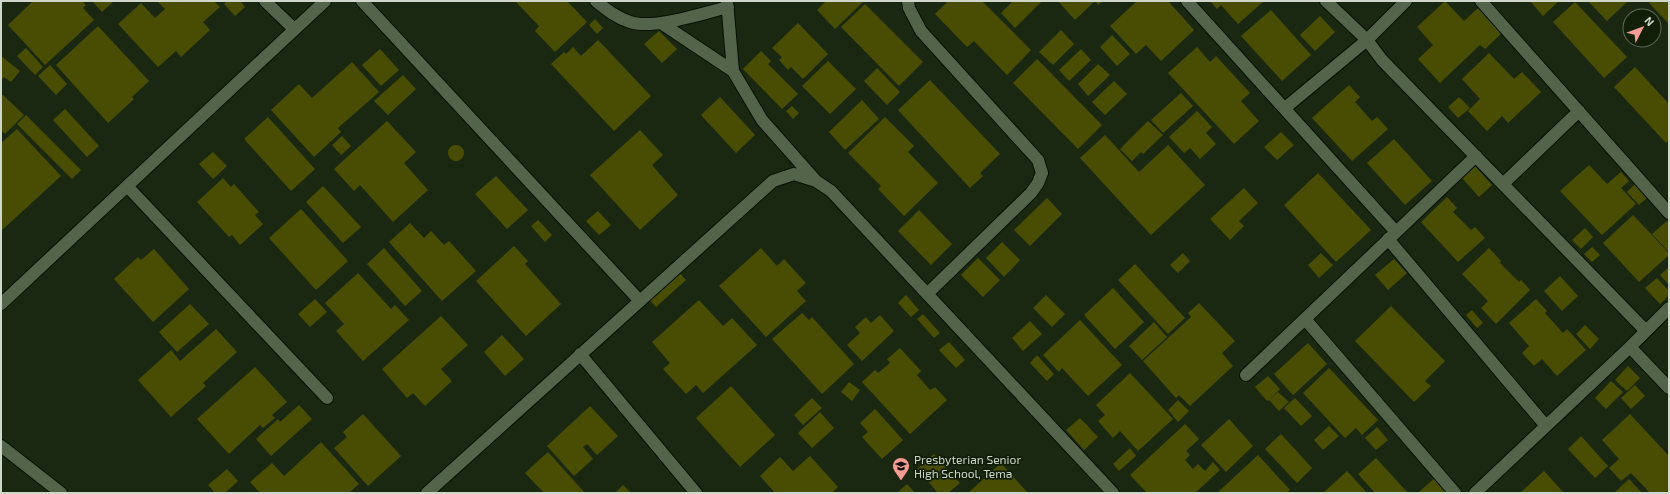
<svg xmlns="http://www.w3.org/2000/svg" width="1670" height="494" font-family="'Exo 2',sans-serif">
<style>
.building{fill:#494d04}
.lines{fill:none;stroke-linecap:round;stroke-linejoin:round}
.minor-casing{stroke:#051000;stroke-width:14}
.minor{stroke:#54644b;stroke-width:12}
.labels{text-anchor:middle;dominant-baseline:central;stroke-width:3.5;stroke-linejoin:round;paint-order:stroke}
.poi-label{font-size:12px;fill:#ced7c9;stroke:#111e08;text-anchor:start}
</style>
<rect width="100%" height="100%" fill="#1a2812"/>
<!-- building -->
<path class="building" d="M33,1H82L86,5L83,8L94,20L45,65L8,25Z
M92,1H114L102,12Z
M157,1H214L220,7L203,22L210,30L181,57L176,51L158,67L118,24L141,3L155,18L165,9Z
M227,1H240L245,7L235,16L224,4Z
M515,1H567L587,22L555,52L535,31L539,26Z
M826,1H864L835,29L817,10Z
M948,1H982L1031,50L1007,75L974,41L967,47L935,14Z
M1013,1H1039L1041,2L1015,28L1001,13Z
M1058,1H1103L1098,5L1095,1L1075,20Z
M1137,1H1168L1194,30L1161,61L1146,45L1136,54L1110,26Z
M1210,1H1264L1238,24L1221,5L1217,9Z
M1445,1L1464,21L1478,8L1502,33L1485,49L1480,45L1440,83L1418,59L1433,45L1417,27Z
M1530,1H1559L1543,16Z
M1588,1H1628L1607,21Z
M1652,1H1669V24L1649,3Z
M1575,2L1627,57L1604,78L1553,22Z
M865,4L923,62L899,86L841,27Z
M1271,10L1311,55L1282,81L1241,36Z
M1320,16L1335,32L1315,51L1300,35Z
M595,19L603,28L597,34L589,25Z
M798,23L828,54L803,79L791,67L788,70L779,60L782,57L772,48Z
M98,26L149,81L132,97L134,99L108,123L56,65Z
M1061,30L1074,44L1053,65L1039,52Z
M659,31L677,49L662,63L644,44Z
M1112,35L1130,54L1117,66L1100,47Z
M598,40L651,96L614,131L551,64L564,52L566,54L573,47L581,56Z
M1197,47L1210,62L1216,56L1250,93L1241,101L1259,121L1234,144L1168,73Z
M26,48L43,67L35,75L17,56Z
M380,49L399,70L381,86L362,65Z
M1081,49L1091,60L1069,81L1059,70Z
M761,51L771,61L768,64L798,94L782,109L743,69Z
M1489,53L1514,79L1522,72L1541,92L1508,123L1502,116L1487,131L1468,111L1480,99L1462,79Z
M1,56L20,71L11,82L4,77L1,80Z
M1037,59L1102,125L1078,149L1013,83Z
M828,61L856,89L830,114L802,86Z
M352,62L379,92L338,128L341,132L314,157L271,110L299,84L312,98Z
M1098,64L1110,75L1088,96L1078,84Z
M50,65L67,84L56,95L38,76Z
M1635,67L1669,104V140L1666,143L1614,87Z
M877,68L900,92L887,105L864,81Z
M403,75L416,89L388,115L374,101Z
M930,80L1000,154L980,173L983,176L970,188L898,110Z
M1114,81L1127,94L1105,115L1092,102Z
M1349,85L1360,97L1355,102L1372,121L1377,117L1388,129L1352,161L1312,118Z
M1181,93L1193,106L1163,133L1151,120Z
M3,95L24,115L5,134L1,130V96Z
M720,97L755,135L736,153L701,115Z
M1459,97L1470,108L1458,118L1448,107Z
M862,100L879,119L845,150L829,132Z
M792,106L799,113L793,119L786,111Z
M65,109L99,146L87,157L53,120Z
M1197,111L1212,127L1206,133L1216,144L1200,159L1190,148L1184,153L1169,137Z
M26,115L81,170L72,179L17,124Z
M268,117L315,169L291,191L244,139Z
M885,117L914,146L908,152L938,183L904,216L878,189L881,186L848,153Z
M387,121L416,152L404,163L428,190L393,222L360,185L354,191L334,169Z
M1148,121L1163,135L1143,154L1141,152L1132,161L1120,149Z
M17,129L61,176L1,231V143Z
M640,130L663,155L652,165L678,195L640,230L590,175Z
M1281,132L1294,145L1277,160L1264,147Z
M1105,135L1139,172L1168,145L1205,185L1151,235L1080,158Z
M342,136L351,146L341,155L332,145Z
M1394,139L1432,181L1405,205L1367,163Z
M448 153a8 8 0 1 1 16 0a8 8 0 1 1-16 0Z
M213,152L227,166L213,179L199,164Z
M1589,165L1607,184L1621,172L1629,181L1621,188L1636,204L1602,235L1560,191Z
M1475,166L1492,185L1479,197L1462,178Z
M1318,173L1371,230L1336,262L1284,205Z
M496,176L528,210L507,229L475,194Z
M223,178L231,187L234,184L259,212L255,215L263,224L240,245L232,235L229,237L197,202Z
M1638,181L1650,195L1639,205L1627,192Z
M323,186L361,227L343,243L306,202Z
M1244,188L1258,203L1239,221L1244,226L1230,240L1210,219Z
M1447,197L1457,208L1453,212L1471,230L1475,227L1485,238L1458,262L1421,222Z
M1047,198L1062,214L1030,246L1014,230Z
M301,209L348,261L316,290L269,238Z
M919,210L952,244L931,265L898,231Z
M598,211L611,225L599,235L586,221Z
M1633,215L1669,253V255L1639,282L1603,243Z
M538,220L552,235L545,242L531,226Z
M1667,221L1669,223V240L1667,241L1669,243V252L1652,234Z
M410,223L424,238L431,231L444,245L449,241L476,271L442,301L389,242Z
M1585,228L1593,237L1581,249L1572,240Z
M1002,242L1020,260L1004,277L986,258Z
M514,246L528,261L525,264L561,304L526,336L476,281Z
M1592,247L1600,255L1592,262L1584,254Z
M384,248L422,291L405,306L367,264Z
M761,248L777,266L784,259L806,283L797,291L806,301L766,337L719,286Z
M1489,248L1501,261L1500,263L1519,282L1521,280L1530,290L1496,324L1481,308L1488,301L1462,274Z
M154,249L189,289L153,322L114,279L138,257L141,260Z
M1183,253L1190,261L1178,273L1170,265Z
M1321,253L1333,265L1319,278L1308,265Z
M978,258L1000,280L983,297L961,275Z
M1394,259L1407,273L1388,290L1375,275Z
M1135,264L1185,318L1168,334L1118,280Z
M1669,267V285L1660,275Z
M677,270L686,280L656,307L647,297Z
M358,273L391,309L395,305L409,320L363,361L336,331L344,324L325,303Z
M1560,276L1578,296L1562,311L1544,291Z
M1657,278L1669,291V295L1660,304L1645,288Z
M1113,288L1144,322L1115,349L1084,315Z
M906,295L919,310L911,317L898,303Z
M1046,295L1065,314L1052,327L1033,308Z
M315,299L327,312L310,327L298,314Z
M1536,299L1547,311L1545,313L1563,333L1567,329L1586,350L1557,376L1542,359L1534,366L1522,353L1529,346L1509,323Z
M699,300L723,326L732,318L757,345L703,393L696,385L686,394L663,369L670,363L652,342Z
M1199,303L1235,341L1222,353L1233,366L1190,406L1179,395L1176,398L1143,361L1191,317L1188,313Z
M190,304L209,324L177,352L159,332Z
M1391,306L1445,361L1425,381L1431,386L1414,402L1355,341Z
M1472,310L1483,323L1477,328L1466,315Z
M802,313L809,320L812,317L854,364L822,394L772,339Z
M923,314L940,333L934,338L917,319Z
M880,315L894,331L862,361L847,345L860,333L855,327L866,317L871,323Z
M441,316L468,345L441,369L452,381L425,406L413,393L407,398L382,369Z
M1080,320L1122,365L1088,396L1062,368L1059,372L1043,355Z
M1030,321L1042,334L1023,351L1012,338Z
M1154,322L1167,337L1142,360L1129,346Z
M1585,325L1599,339L1590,349L1576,334Z
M216,329L237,352L203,383L206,386L171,417L138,380L171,350L180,361Z
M502,335L524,359L505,376L484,352Z
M949,342L965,360L956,368L939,350Z
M1308,343L1327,364L1293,395L1274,374Z
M900,348L921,371L917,375L930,390L935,387L947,400L910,434L862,382L875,370L878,373L890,363L887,359Z
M1037,355L1054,374L1047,381L1030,363Z
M1628,366L1640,378L1627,391L1615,380Z
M255,367L287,402L272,415L275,418L263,428L260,425L229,454L197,419Z
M1329,368L1378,420L1362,435L1356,428L1345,438L1303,393Z
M1130,373L1173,419L1138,451L1120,431L1113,438L1098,421L1105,415L1096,405Z
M1268,376L1280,389L1270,399L1278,392L1289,402L1279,411L1269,400L1267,401L1255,387Z
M1611,381L1623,392L1606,409L1595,398Z
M849,382L860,390L852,401L841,392Z
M1635,385L1645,396L1631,409L1621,398Z
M731,386L775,435L740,467L696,418Z
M812,398L822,408L803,425L794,415Z
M1295,398L1312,416L1301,426L1284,408Z
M1178,400L1189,411L1178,422L1168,410Z
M299,405L312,419L271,456L256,439L278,419L280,422Z
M590,406L618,436L597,455L587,444L583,447L593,459L574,476L547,446Z
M875,409L903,440L882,459L862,437L868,432L860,423Z
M820,412L834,428L812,448L798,433Z
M363,414L401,456L368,486L334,448L347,437L343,432Z
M1630,414L1669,456V493H1650L1631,473L1621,481L1609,468L1619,459L1602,440Z
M1080,418L1098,437L1084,450L1066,430Z
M1229,419L1253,446L1226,472L1201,445Z
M1185,424L1199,439L1186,451L1190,455L1185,460L1193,469L1198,464L1205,471L1213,462L1220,470L1195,493H1147L1130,475Z
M1329,426L1339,436L1323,450L1314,440Z
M1377,427L1388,440L1376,450L1365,438Z
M1281,434L1312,468L1297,483L1265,449Z
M1581,436L1608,466L1595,478L1568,449Z
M321,442L359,484L349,493H260L250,482L272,463L284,476Z
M1130,448L1136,456L1119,471L1113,464Z
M548,452L585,493H544L525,473Z
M934,454L960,483L948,493H938L917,469Z
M1258,455L1290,490L1286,493H1217Z
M810,456L838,487L832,493H775L760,476L780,457L793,471Z
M1376,458L1408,493H1375L1358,474Z
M1001,463L1028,493H968Z
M227,469L238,481L225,493H215L208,485Z
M1347,471L1367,493H1323Z
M1544,471L1564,493H1520Z
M1437,476L1449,489L1445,493H1420L1419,492Z
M1629,479L1642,493H1614Z
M907,484L915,493H897Z
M623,485L631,493H615Z"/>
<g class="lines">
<defs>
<path id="minor" d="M265,1L294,29
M362,1L639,300
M596,1C607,10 617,18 630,22C653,30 703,13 728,7
M727,1L733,71L762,120L816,181
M908,1L909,8L921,31L1038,160L1042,173L1038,183L1031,193L927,294
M1187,1L1396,232
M1326,1L1367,40L1382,60L1646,331
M1481,1L1669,213
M661,23L733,71
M1285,108L1367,40L1406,1
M1503,184L1579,111
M127,186L327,398
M1388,239L1546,426
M1,304L325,1
M1305,319L1455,493
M1630,347L1669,388
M580,354L696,493
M1246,375L1476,156
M1,446L61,493
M427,493L773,181L794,174L816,181L831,191L1113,493
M1475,493L1630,347L1669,308"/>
</defs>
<!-- minor casing -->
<use href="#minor" class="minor-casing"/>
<!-- minor -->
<use href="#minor" class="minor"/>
</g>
<!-- icons -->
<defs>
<symbol id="school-pin" viewBox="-11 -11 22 30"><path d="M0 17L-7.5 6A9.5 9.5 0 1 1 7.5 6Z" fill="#f59c95" stroke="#111e08"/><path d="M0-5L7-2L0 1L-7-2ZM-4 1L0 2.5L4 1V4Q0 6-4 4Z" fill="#111"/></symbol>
</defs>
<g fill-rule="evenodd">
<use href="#school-pin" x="891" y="456" width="20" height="27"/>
</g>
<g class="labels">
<!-- poi labels -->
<g class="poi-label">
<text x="914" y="459">Presbyterian Senior<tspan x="914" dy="14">High School, Tema</tspan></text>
</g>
</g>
<!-- border -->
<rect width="1670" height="494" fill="none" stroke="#ced7c9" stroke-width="4"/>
<!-- north arrow -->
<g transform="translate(1642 28) rotate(48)"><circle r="19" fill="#111e08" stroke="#5d6855"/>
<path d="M0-3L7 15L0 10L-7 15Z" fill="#f59c95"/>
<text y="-6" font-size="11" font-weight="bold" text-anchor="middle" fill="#ced7c9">N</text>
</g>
</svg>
